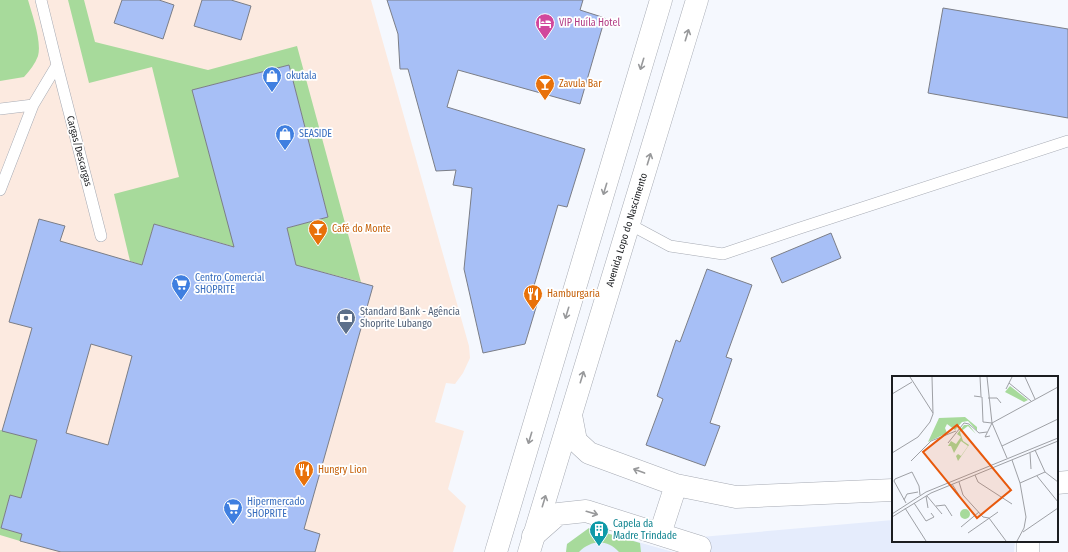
<svg xmlns="http://www.w3.org/2000/svg" width="1068" height="552" font-family="'Fira Sans Condensed',sans-serif">
<style>
.commercial{fill:#fceae0}
.built{fill:#e5ecfc}
.green{fill:#a7da9b}
.building{fill:#a7bff6;stroke:#7b7e87;fill-rule:evenodd}
.lines{fill:none;stroke-linecap:round;stroke-linejoin:round}
.service-casing{stroke:#a7abb4;stroke-width:12}
.minor-casing{stroke:#a7abb4;stroke-width:23}
.primary-casing{stroke:#a7abb4;stroke-width:23}
.service{stroke:#fff;stroke-width:11}
.minor{stroke:#fff;stroke-width:22}
.primary{stroke:#fff;stroke-width:22}
.oneway{stroke:#98999b}
.labels{text-anchor:middle;dominant-baseline:central;stroke-width:3.5;stroke-linejoin:round;paint-order:stroke}
.hotel-label{font-size:10px;fill:#b23c85;stroke:#fff;text-anchor:start}
.shop-label{font-size:10px;fill:#366cbe;stroke:#fff;text-anchor:start}
.food-label{font-size:10px;fill:#c56008;stroke:#fff;text-anchor:start}
.street-label{font-size:10px;fill:#1b1d20;stroke:#fff}
.service-label{font-size:10px;fill:#4e5e75;stroke:#fff;text-anchor:start}
.culture-label{font-size:10px;fill:#0d838f;stroke:#fff;text-anchor:start}
.inset-road{fill:none;stroke:#9ea0a5;stroke-width:1}
.view{fill:#e8590c;fill-opacity:0.15;stroke:#e8590c;stroke-width:2}
.inset-edge{fill:none;stroke:#1b1d20;stroke-width:2}
</style>
<rect width="100%" height="100%" fill="#f5f8fe"/>
<!-- commercial -->
<path class="commercial" d="M0,0H371L469,346L470,358L463,373L455,384L446,383L435,422L464,431L448,489L466,506L453,552H0Z"/>
<!-- built -->
<path class="built" d="M893,520V541H1015L1014,552H700L701,537Z
M589,528L673,552H566L567,544Z"/>
<!-- green -->
<path class="green" d="M0,0H28C32,14 42,42 38,56C35,64 30,70 24,77L0,81Z
M68,0H84L95,42L208,70L297,46L361,282L296,265L287,228L328,217L289,65L192,90L227,220L246,224L253,252L154,224L142,265L130,261L114,194L179,177L152,67L89,83Z
M0,430L37,440L32,501L10,495L1,528L22,534L20,541L0,535Z
M589,528L640,543L641,552H619C607,539 591,540 579,552H566L567,544Z"/>
<!-- building -->
<path class="building" d="M122,0H159L174,5L163,39L114,23Z
M202,0H231L251,6L241,40L194,26Z
M387,0H583L580,10L605,18L580,104L458,70L447,107L585,149L567,207L558,205L533,289L541,291L525,344L483,353L464,269L472,188L453,185L456,170L436,171L408,69H400L398,34Z
M943,8L1068,29V118L928,93Z
M289,65L328,217L287,228L296,265L373,286L304,529L320,534L315,552H61L20,541L22,534L1,528L10,495L21,498L37,440L2,431L32,328L9,322L39,219L65,226L60,241L142,265L154,224L234,247L192,90ZM91,344L132,356L108,445L66,433Z
M831,233L841,258L782,283L771,258Z
M707,269L752,285L726,357L732,359L710,423L720,426L705,466L646,445L663,399L657,396L676,340L680,342Z"/>
<g class="lines">
<defs>
<path id="service" d="M41,0L57,65L101,236
M0,109L33,105
M0,190L33,105L57,65
M629,224L670,246L723,254L797,229L1068,141"/>
<path id="minor" d="M571,415L576,441L589,453L676,485L736,497L893,490
M1057,483L1068,482
M660,534L676,485
M533,536L558,514L586,511L700,547
M1028,541V552"/>
<path id="primary" d="M496,552L661,0
M529,552L697,0"/>
</defs>
<!-- service casing -->
<use href="#service" class="service-casing"/>
<!-- minor casing -->
<use href="#minor" class="minor-casing"/>
<!-- primary casing -->
<use href="#primary" class="primary-casing"/>
<!-- service -->
<use href="#service" class="service"/>
<!-- minor -->
<use href="#minor" class="minor"/>
<!-- primary -->
<use href="#primary" class="primary"/>
</g>
<!-- one-way arrows -->
<defs><path id="oneway-shaft" d="M-6 0H5M1.5-3L5.5 0L1.5 3" fill="none" stroke-width="1.6" stroke-linecap="round" stroke-linejoin="round"/></defs>
<g class="oneway">
<use href="#oneway-shaft" transform="translate(687 35) rotate(-73)"/>
<use href="#oneway-shaft" transform="translate(642 64) rotate(107)"/>
<use href="#oneway-shaft" transform="translate(649 159) rotate(-73)"/>
<use href="#oneway-shaft" transform="translate(605 189) rotate(107)"/>
<use href="#oneway-shaft" transform="translate(567 313) rotate(107)"/>
<use href="#oneway-shaft" transform="translate(582 377) rotate(-73)"/>
<use href="#oneway-shaft" transform="translate(530 438) rotate(107)"/>
<use href="#oneway-shaft" transform="translate(639 471) rotate(-160)"/>
<use href="#oneway-shaft" transform="translate(544 501) rotate(-73)"/>
<use href="#oneway-shaft" transform="translate(592 513) rotate(16)"/>
</g>
<!-- icons -->
<defs>
<symbol id="hotel-pin" viewBox="-11 -11 22 30"><path d="M0 17L-7.5 6A9.5 9.5 0 1 1 7.5 6Z" fill="#d1479c" stroke="#fff"/><path d="M-6-4.5h1.5V1H6V5H4.5V3h-9V5H-6ZM-4 0a1.8 1.8 0 1 1 3.6 0ZM.5 0V-2.5h3Q6-2.5 6 0Z" fill="#fff"/></symbol>
<symbol id="shop-pin" viewBox="-11 -11 22 30"><path d="M0 17L-7.5 6A9.5 9.5 0 1 1 7.5 6Z" fill="#3f7fe0" stroke="#fff"/><path d="M-5-2.5h2.3a2.7 3.5 0 0 1 5.4 0H5L5.5 6h-11ZM-1.5-2.5h3a1.5 2.3 0 0 0-3 0Z" fill="#fff"/></symbol>
<symbol id="bar-pin" viewBox="-11 -11 22 30"><path d="M0 17L-7.5 6A9.5 9.5 0 1 1 7.5 6Z" fill="#e8710a" stroke="#fff"/><path d="M-6-5H6L.8 .8V4.5H3.5V6h-7V4.5H-.8V.8Z" fill="#fff"/></symbol>
<symbol id="supermarket-pin" viewBox="-11 -11 22 30"><path d="M0 17L-7.5 6A9.5 9.5 0 1 1 7.5 6Z" fill="#3f7fe0" stroke="#fff"/><path d="M-6-5.5h2.5l.6 2H6L4.5 2H-2.5L-4.4-4H-6ZM-1.5 3.2a1.3 1.3 0 1 0 .1 0ZM3 3.2a1.3 1.3 0 1 0 .1 0Z" fill="#fff"/></symbol>
<symbol id="restaurant-pin" viewBox="-11 -11 22 30"><path d="M0 17L-7.5 6A9.5 9.5 0 1 1 7.5 6Z" fill="#e8710a" stroke="#fff"/><path d="M-5-6h1v4h1v-4h1v4h1v-4h1v5L-1.5 .5V6h-2V.5L-5-1ZM5-6V6H3V1.5H1.5Q1.5-4 5-6Z" fill="#fff"/></symbol>
<symbol id="bank-pin" viewBox="-11 -11 22 30"><path d="M0 17L-7.5 6A9.5 9.5 0 1 1 7.5 6Z" fill="#5c6f8a" stroke="#fff"/><path d="M-6-4H6V4H-6ZM0-2.3a2.3 2.3 0 1 0 0 4.6a2.3 2.3 0 1 0 0-4.6Z" fill="#fff"/></symbol>
<symbol id="building-pin" viewBox="-11 -11 22 30"><path d="M0 17L-7.5 6A9.5 9.5 0 1 1 7.5 6Z" fill="#0f9aa8" stroke="#fff"/><path d="M-4-6H4V6H1V3H-1V6H-4ZM-2.5-4.3h1.7v1.8h-1.7ZM.8-4.3h1.7v1.8H.8ZM-2.5-1h1.7V.8h-1.7ZM.8-1h1.7V.8H.8Z" fill="#fff"/></symbol>
</defs>
<g fill-rule="evenodd">
<use href="#hotel-pin" x="534" y="12" width="22" height="30"/>
<use href="#shop-pin" x="261" y="65" width="22" height="30"/>
<use href="#bar-pin" x="534" y="73" width="22" height="30"/>
<use href="#shop-pin" x="274" y="123" width="22" height="30"/>
<use href="#bar-pin" x="307" y="218" width="22" height="30"/>
<use href="#supermarket-pin" x="170" y="273" width="22" height="30"/>
<use href="#restaurant-pin" x="522" y="283" width="22" height="30"/>
<use href="#bank-pin" x="335" y="307" width="22" height="30"/>
<use href="#restaurant-pin" x="293" y="459" width="22" height="30"/>
<use href="#supermarket-pin" x="222" y="497" width="22" height="30"/>
<use href="#building-pin" x="588" y="519" width="22" height="30"/>
</g>
<g class="labels">
<!-- hotel labels -->
<g class="hotel-label">
<text x="559" y="23">VIP Huíla Hotel</text>
</g>
<!-- shop labels -->
<g class="shop-label">
<text x="286" y="76">okutala</text>
<text x="299" y="134">SEASIDE</text>
<text x="195" y="278">Centro Comercial<tspan x="195" dy="12">SHOPRITE</tspan></text>
<text x="247" y="502">Hipermercado<tspan x="247" dy="12">SHOPRITE</tspan></text>
</g>
<!-- food labels -->
<g class="food-label">
<text x="559" y="84">Zavula Bar</text>
<text x="332" y="229">Café do Monte</text>
<text x="547" y="294">Hamburgaria</text>
<text x="318" y="470">Hungry Lion</text>
</g>
<!-- street labels -->
<g class="street-label">
<text transform="translate(79 151) rotate(75)">Cargas/Descargas</text>
<text transform="translate(627 230) rotate(-73)">Avenida Lopo do Nascimento</text>
</g>
<!-- service labels -->
<g class="service-label">
<text x="360" y="312">Standard Bank - Agência<tspan x="360" dy="12">Shoprite Lubango</tspan></text>
</g>
<!-- culture labels -->
<g class="culture-label">
<text x="613" y="524">Capela da<tspan x="613" dy="12">Madre Trindade</tspan></text>
</g>
</g>
<!-- overview -->
<g transform="translate(892 376)">
<rect width="166" height="166" fill="#f5f8fe"/>
<path d="M118,10L136,24L132,26L113,16ZM73,41L85,51V55L76,45L70,46L63,54L55,48L53,52L55,57L36,66L47,42ZM72,49H77L84,58L76,50L68,56L71,65L77,69L66,85L64,80L66,78L69,80L76,70L69,65L62,77L59,70H56L59,65L64,68L69,61L65,58ZM68 138a5 5 0 1 1 10 0a5 5 0 1 1-10 0Z" fill="#a7da9b"/>
<path class="inset-road" d="M18,1L41,37M88,1L89,20M95,1L100,47L115,82M133,1L143,23M117,7L139,25M114,13L120,1M0,18L20,6M82,20L90,21L91,46L100,47L166,11M96,22H105L109,27M98,60L93,61L100,47M56,67L72,47L77,48L87,57L95,56M110,70L166,43M0,77L26,61L38,46L41,38L40,1M138,77L139,93M120,84L128,107L153,96L143,74M19,85L39,65L64,55M153,96L166,106M83,99L86,106L120,128M145,100L166,126M67,106L71,119L91,141L97,142L114,165M60,108L67,119M34,120L36,132M35,120L50,138M12,124L15,118L26,116M14,127L2,105L3,103L20,96L27,110L28,119M22,127L34,145L42,141L39,137M44,130L53,129L60,140M13,132L34,165M0,138L34,116L166,62M0,141L39,117L166,65M69,151L87,136M131,156L166,132M76,157L106,136M125,165L132,152L134,141L128,107"/>
<path class="view" d="M65,49L119,114L85,142L31,76Z"/>
<rect width="166" height="166" class="inset-edge"/>
</g>
</svg>
